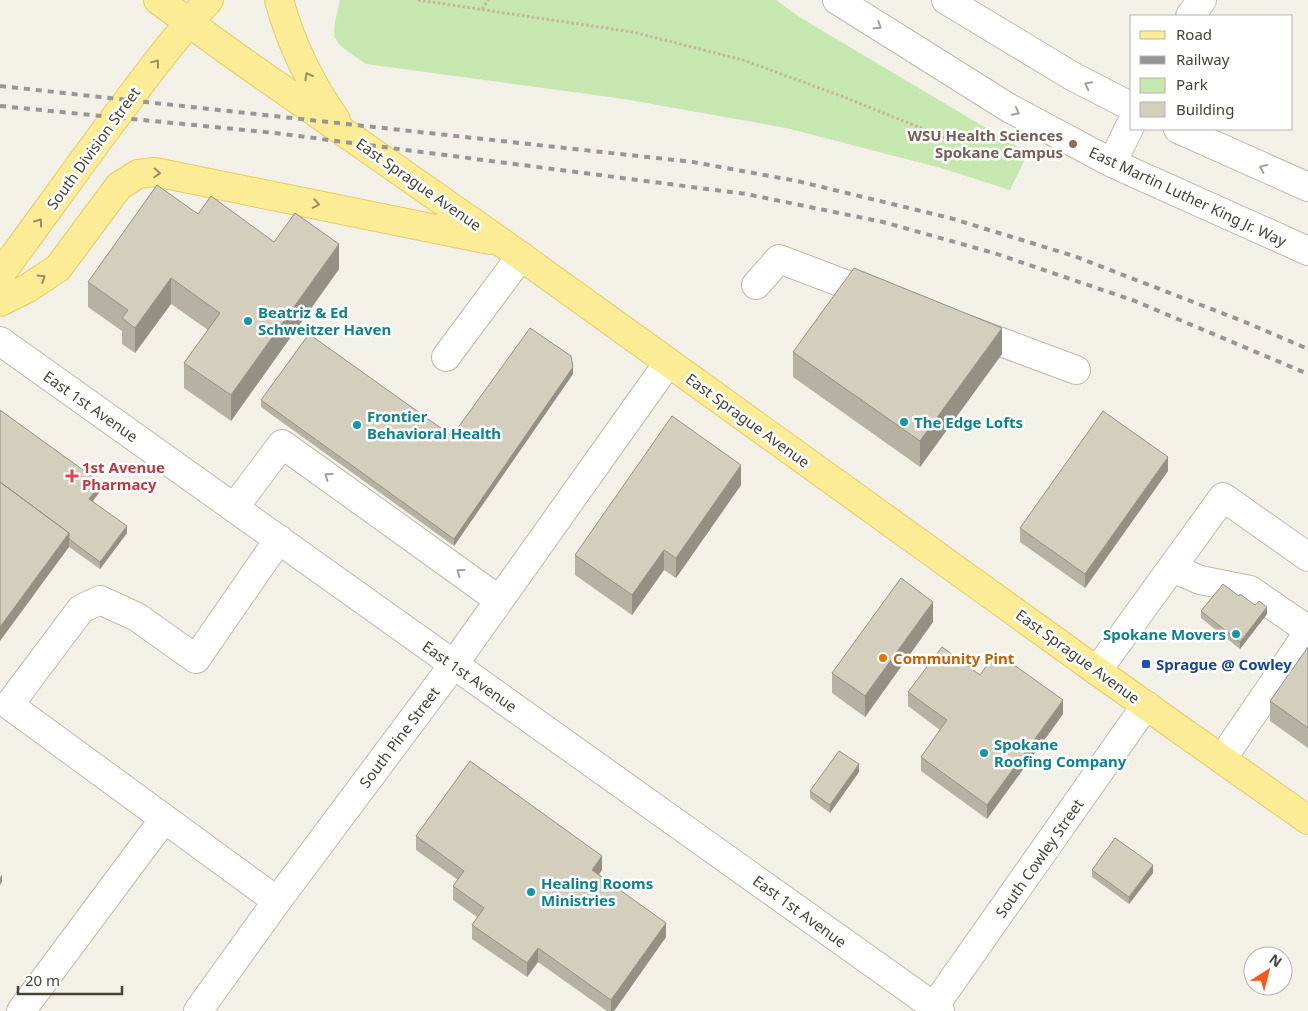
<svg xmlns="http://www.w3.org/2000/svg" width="1308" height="1011" font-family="'Noto Sans',sans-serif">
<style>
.green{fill:#c7e7b0}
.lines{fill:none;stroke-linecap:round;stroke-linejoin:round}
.minor-casing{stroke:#bebaa9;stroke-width:30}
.major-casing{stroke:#e2cc66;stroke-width:30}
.path{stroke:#c0b79b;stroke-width:3;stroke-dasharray:2.5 2.5;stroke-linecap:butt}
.minor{stroke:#fff;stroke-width:28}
.major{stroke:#fdec96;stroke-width:28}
.rail{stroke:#969696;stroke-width:4;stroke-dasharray:6 6;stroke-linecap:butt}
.wall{fill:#b6b1a2}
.shaded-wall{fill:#949084}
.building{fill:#d4cebc;stroke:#949084}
.oneway{stroke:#a2a09a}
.oneway2{stroke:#988e61}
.education-dot{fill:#8d6e63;stroke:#fff;stroke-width:2}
.culture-dot{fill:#0f9aa8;stroke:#fff;stroke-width:2}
.health-dot{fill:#e0444e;stroke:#fff;stroke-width:2}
.food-dot{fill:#e8710a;stroke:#fff;stroke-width:2}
.transit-dot{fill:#1a4fb4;stroke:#fff;stroke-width:2}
.labels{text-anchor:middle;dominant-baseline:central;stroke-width:5;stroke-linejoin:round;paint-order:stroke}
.education-label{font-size:15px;font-weight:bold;fill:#785e54;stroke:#fff;text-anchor:end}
.street-label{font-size:15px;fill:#464236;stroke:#fff}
.culture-label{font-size:15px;font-weight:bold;fill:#0d838f;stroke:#fff;text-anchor:start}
.health-label{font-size:15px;font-weight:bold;fill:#be3a42;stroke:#fff;text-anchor:start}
.food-label{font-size:15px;font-weight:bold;fill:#c56008;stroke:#fff;text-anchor:start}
.transit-label{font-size:15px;font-weight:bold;fill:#164399;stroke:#fff;text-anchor:start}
</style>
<rect width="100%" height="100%" fill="#f3f1e7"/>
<!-- green -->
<path class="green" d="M340,0H776L801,18L1028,153L1010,190L941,168L786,128L624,99L366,64C329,38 330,44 340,0Z"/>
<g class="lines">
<defs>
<path id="minor" d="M837,0L1009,108L1112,163L1308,251
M946,0L1072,76L1132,107
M1190,16L1202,0
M1178,129L1308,187
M1112,163L1132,122
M756,285L779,259L879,297
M966,329L1076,370
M0,341L940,1011
M446,357L521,256
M234,508L282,444L499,600
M1172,568L1200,580L1250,590L1308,630
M1097,671L1223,497L1308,557
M1222,759L1308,633
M277,901L9,705L81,609L100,600L137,617L196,659L279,539
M21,1011L164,819
M198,1011L277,901L454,664L668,363
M931,1011L1146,705"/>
<path id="major" d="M158,0L235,56L501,242L1097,671L1308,820
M279,0C291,44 310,83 336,120
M0,275C42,218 83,160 126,103C152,68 179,32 209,0
M0,302L28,288L58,268L119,186L138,174L155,172L490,240"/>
</defs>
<!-- minor casing -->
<use href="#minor" class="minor-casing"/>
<!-- major casing -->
<use href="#major" class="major-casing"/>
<!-- path -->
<path class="path" d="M418,0L633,32L743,60L841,96L946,138
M482,9L488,0"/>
<!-- minor -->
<use href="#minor" class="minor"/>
<!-- major -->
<use href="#major" class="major"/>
<!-- rail -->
<path class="rail" d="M0,86L693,162L797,181L950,218L1074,256L1245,322L1308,349
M0,106L275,133L746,194L883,222L994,253L1135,301L1308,374"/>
</g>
<!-- wall -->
<path class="wall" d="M198,214L274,242L339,269L231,421L184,388V363L208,330L171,304L135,353L122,344V331L88,307V282Z
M793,352L1002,354L920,467L793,377Z
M573,374L454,546L261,407V400L452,436Z
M0,410L101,490L93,501L127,533L100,569L69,547Z
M1168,471L1085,588L1020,542V528Z
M741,485L676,578L664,570L632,615L575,575V555Z
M1239,596L1267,614L1240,649L1201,618V611Z
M933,622L865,717L832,693V673Z
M1308,647V748L1270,721V701Z
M980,675L1063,714L987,819L921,771V757L940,730L908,706V692Z
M859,772L830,813L810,798V791Z
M416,836L602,870L599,874L666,937L614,1011H607L538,962L527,977L472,939V925L477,917L453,900V886L458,880L416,850Z
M1092,870L1153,873L1129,904L1092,877Z"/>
<!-- shaded-wall -->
<path class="shaded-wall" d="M339,244V269L231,421V395Z
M171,278V304L135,353V328Z
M1002,328V354L920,467V441Z
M573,367V374L454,546V539Z
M1168,457V471L1085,588V574Z
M741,465V485L676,578V558Z
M101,483V490L89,506V499Z
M127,526V533L100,569V562Z
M69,533V547L0,641V627Z
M664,550V570L632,615V595Z
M933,602V622L865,717V696Z
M1267,607V614L1240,649V642Z
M1063,700V714L987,819V805Z
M859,764V772L830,813V805Z
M602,856V870L592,884V870Z
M1153,865V873L1129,904V897Z
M2,874V882L0,885V878Z
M666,923V937L614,1011H611V1000Z
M538,948V962L527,977V963Z"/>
<!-- building -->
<path class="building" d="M157,185L198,214L211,196L274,242L295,213L339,244L231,395L184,363L220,313L171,278L135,328L122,318L128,310L88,282Z
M854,268L1002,328L920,441L793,352Z
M530,328L571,356L573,367L454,539L261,400L309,334L452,436Z
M0,410L101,483L89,499L127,526L100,562L69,539V533L0,482Z
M1103,411L1168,457L1085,574L1020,528Z
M672,416L741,465L676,558L664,550L632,595L575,555Z
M0,482L69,533L0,627Z
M901,578L933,602L865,696L832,673Z
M1223,584L1239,596L1240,594L1255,605L1259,601L1267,607L1240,642L1201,611Z
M942,647L980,675L996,652L1063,700L987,805L921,757L947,720L908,692Z
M1308,647V728L1270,701Z
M839,751L859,764L830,805L810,791Z
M470,761L602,856L592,870L666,923L611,1000L538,948L527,963L472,925L484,908L453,886L464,871L416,836Z
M1115,838L1153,865L1129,897L1092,870Z"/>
<!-- one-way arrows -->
<defs><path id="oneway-chevron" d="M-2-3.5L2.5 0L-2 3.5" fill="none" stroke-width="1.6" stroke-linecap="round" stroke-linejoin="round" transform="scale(1.25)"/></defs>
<g class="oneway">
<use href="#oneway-chevron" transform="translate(878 26) rotate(33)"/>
<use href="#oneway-chevron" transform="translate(1088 85) rotate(-153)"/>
<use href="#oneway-chevron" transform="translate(1016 112) rotate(28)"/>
<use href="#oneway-chevron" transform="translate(1263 168) rotate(-155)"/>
<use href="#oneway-chevron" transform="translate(328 476) rotate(-144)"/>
<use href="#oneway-chevron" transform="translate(460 572) rotate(-144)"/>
</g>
<g class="oneway2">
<use href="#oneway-chevron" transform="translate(156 63) rotate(-53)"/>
<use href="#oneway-chevron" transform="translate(308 76) rotate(-119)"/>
<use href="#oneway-chevron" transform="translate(157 173) rotate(3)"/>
<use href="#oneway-chevron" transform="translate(316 204) rotate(11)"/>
<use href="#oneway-chevron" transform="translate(39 222) rotate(-54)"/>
<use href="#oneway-chevron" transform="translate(42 278) rotate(-32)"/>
</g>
<!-- markers -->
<circle class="education-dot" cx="1073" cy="144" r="5"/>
<g class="culture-dot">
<circle cx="248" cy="321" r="5"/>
<circle cx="904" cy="422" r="5"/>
<circle cx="357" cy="425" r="5"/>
<circle cx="1236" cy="634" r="5"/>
<circle cx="984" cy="753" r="5"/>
<circle cx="531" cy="892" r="5"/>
</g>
<path class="health-dot" d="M69.5 468.5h5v5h5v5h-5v5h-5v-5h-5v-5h5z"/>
<circle class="food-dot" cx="883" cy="658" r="5"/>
<rect class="transit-dot" x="1141" y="659" width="10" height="10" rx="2.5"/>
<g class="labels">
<!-- education labels -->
<g class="education-label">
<text x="1063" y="135">WSU Health Sciences<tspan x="1063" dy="17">Spokane Campus</tspan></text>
</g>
<!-- street labels -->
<g class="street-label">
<text transform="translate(93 148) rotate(-54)">South Division Street</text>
<text transform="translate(419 184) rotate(35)">East Sprague Avenue</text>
<text transform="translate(1188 196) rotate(25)">East Martin Luther King Jr. Way</text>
<text transform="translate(91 406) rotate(35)">East 1st Avenue</text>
<text transform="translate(748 420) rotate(36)">East Sprague Avenue</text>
<text transform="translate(1078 656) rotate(36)">East Sprague Avenue</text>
<text transform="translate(470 676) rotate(35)">East 1st Avenue</text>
<text transform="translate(399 737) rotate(-53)">South Pine Street</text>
<text transform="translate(1039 858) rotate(-55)">South Cowley Street</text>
<text transform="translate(800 911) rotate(36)">East 1st Avenue</text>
</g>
<!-- culture labels -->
<g class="culture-label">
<text x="258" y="312">Beatriz &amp; Ed<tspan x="258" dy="17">Schweitzer Haven</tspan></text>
<text x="367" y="416">Frontier<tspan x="367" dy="17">Behavioral Health</tspan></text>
<text x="914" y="422">The Edge Lofts</text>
<text x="1226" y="634" text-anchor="end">Spokane Movers</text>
<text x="994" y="744">Spokane<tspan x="994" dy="17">Roofing Company</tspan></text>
<text x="541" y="883">Healing Rooms<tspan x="541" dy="17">Ministries</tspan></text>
</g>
<!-- health labels -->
<g class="health-label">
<text x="82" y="467">1st Avenue<tspan x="82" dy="17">Pharmacy</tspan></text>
</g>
<!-- food labels -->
<g class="food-label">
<text x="893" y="658">Community Pint</text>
</g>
<!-- transit labels -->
<g class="transit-label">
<text x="1156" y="664">Sprague @ Cowley</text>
</g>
</g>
<!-- legend -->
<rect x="1130" y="15" width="162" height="115" fill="#ffffff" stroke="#b5b3af"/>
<rect x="1140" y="31" width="25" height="8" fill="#fdec96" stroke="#b5b3af"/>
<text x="1176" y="40" font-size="15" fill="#464236">Road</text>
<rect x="1140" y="56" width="25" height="8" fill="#969696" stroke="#b5b3af"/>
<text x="1176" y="65" font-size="15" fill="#464236">Railway</text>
<rect x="1140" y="78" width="25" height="15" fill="#c7e7b0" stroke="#b5b3af"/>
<text x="1176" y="90" font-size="15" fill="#464236">Park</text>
<rect x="1140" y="102" width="25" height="15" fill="#d4cebc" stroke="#b5b3af"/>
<text x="1176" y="115" font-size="15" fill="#464236">Building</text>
<!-- north arrow -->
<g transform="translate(1268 971) rotate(36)"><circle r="24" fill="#ffffff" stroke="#b5b3af"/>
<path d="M0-4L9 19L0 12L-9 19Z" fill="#f7571a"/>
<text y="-8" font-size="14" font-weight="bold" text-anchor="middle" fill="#464236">N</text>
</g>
<!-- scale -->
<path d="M18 986v8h104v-8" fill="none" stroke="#464236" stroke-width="2.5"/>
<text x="25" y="986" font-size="15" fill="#464236" stroke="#ffffff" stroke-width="4" paint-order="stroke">20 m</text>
</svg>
